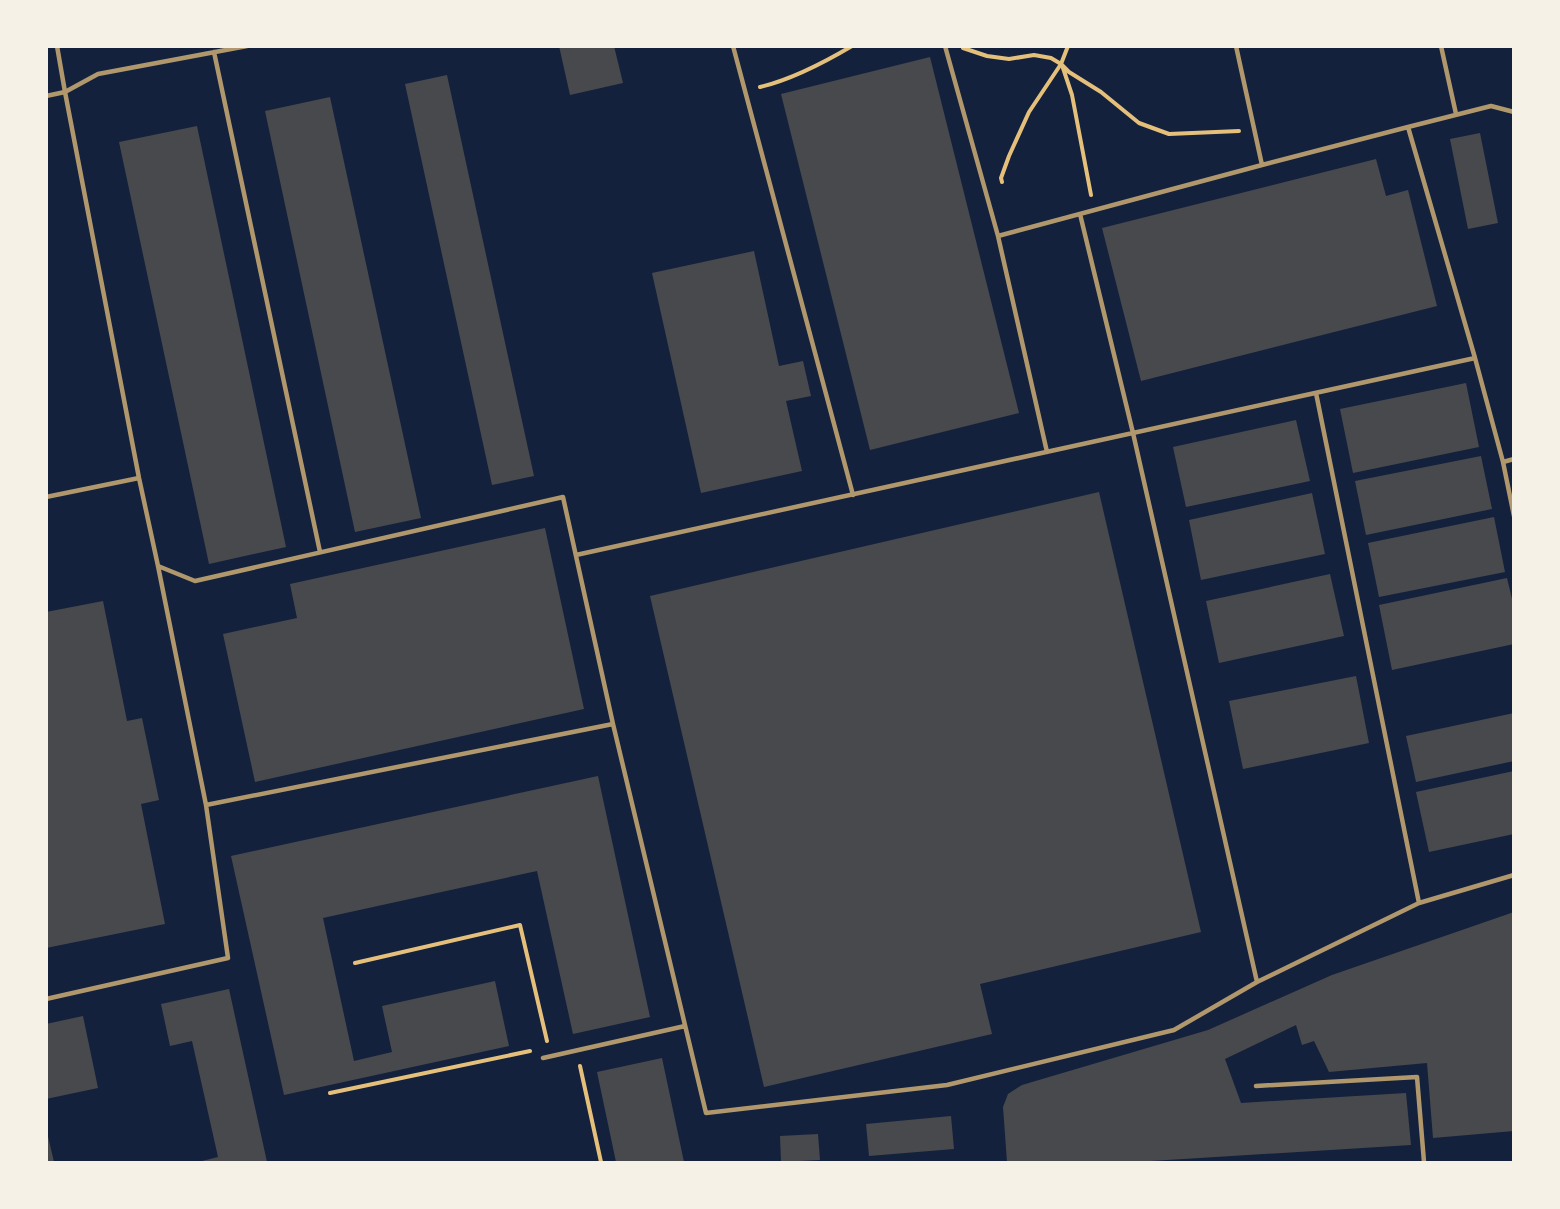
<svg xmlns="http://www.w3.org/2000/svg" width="1560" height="1209" font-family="'IBM Plex Sans',sans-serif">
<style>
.building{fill:#48494c}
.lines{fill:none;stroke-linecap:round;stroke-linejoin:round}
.path{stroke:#e5c07b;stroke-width:4}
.service{stroke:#b1986c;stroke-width:4.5}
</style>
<rect width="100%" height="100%" fill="#14213d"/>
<!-- building -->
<path class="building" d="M559,46H614L623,83L570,95Z
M930,57L1019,413L870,450L781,94Z
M447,75L534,476L492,485L405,84Z
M330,97L421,518L355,532L265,111Z
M197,126L286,547L209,564L119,142Z
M1480,133L1498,223L1468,229L1450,139Z
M1376,159L1386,196L1408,190L1437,306L1141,381L1102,228Z
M754,251L779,366L803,361L811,396L786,401L802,471L701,493L652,273Z
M1466,383L1479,447L1353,473L1340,409Z
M1296,420L1310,481L1186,507L1173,447Z
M1481,456L1492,509L1366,535L1355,481Z
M1099,492L1201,932L980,984L992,1034L764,1087L650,596Z
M1312,493L1325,554L1201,580L1189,520Z
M1494,517L1505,572L1379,597L1368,543Z
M545,528L584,709L255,782L223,634L297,618L290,584Z
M1330,574L1344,636L1219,663L1206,601Z
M1507,578L1514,607V644L1392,670L1379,605Z
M103,601L127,721L142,718L159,800L141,804L165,924L46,948V612Z
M1356,676L1369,743L1243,769L1229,701Z
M1514,713V761L1416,782L1406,736Z
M1514,771V834L1429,852L1416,792Z
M598,776L650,1017L573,1034L537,871L323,918L354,1061L392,1052L382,1006L495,981L509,1046L284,1095L231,856Z
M1514,912V1131L1433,1138L1427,1063L1329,1072L1314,1041L1302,1045L1296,1025L1225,1059L1241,1103L1406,1093L1411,1145L1135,1162H1007L1003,1107L1008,1094L1022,1085L1208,1030L1332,975Z
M229,989L267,1162H198L218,1157L192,1041L170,1046L161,1004Z
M83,1016L98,1088L46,1099V1024Z
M662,1058L684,1162H616L597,1072Z
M951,1116L954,1149L869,1156L866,1124Z
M46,1132H47L54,1162H46Z
M818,1134L820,1160L781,1162L780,1136Z"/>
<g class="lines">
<!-- path -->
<path class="path" d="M963,48L987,56L1009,59L1034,55L1051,58L1061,64L1069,72L1101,92L1139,123L1169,134L1239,131
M1063,68L1072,95L1091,195
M760,87C790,80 825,62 852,46
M1002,182L1001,178L1009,156L1029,112L1061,64L1068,46
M355,963L520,925L547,1041
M580,1066L601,1162
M330,1093L530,1051"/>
<!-- service -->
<path class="service" d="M733,46L853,495
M945,46L998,236L1262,165
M1441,46L1456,114
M214,52L320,552
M46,96L65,92L57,46
M1408,127L1491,106L1514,112
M1080,214L1133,433L1257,982
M998,236L1047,452
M1475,358L1503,462L1514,459
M1316,393L1419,903
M1503,462L1514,516
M46,497L139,478
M576,555L1475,358L1408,127L1262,165L1236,46
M158,566L139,478L65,92L98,74L247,46
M613,724L206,805L158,566L195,581L563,497L613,724L706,1113L947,1085L1174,1030L1257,982L1419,903L1514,875
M46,999L228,958L206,805
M543,1058L685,1026
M1256,1086L1417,1077L1424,1162"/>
</g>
<!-- border -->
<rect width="1560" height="1209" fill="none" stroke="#f6f1e7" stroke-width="96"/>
</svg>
